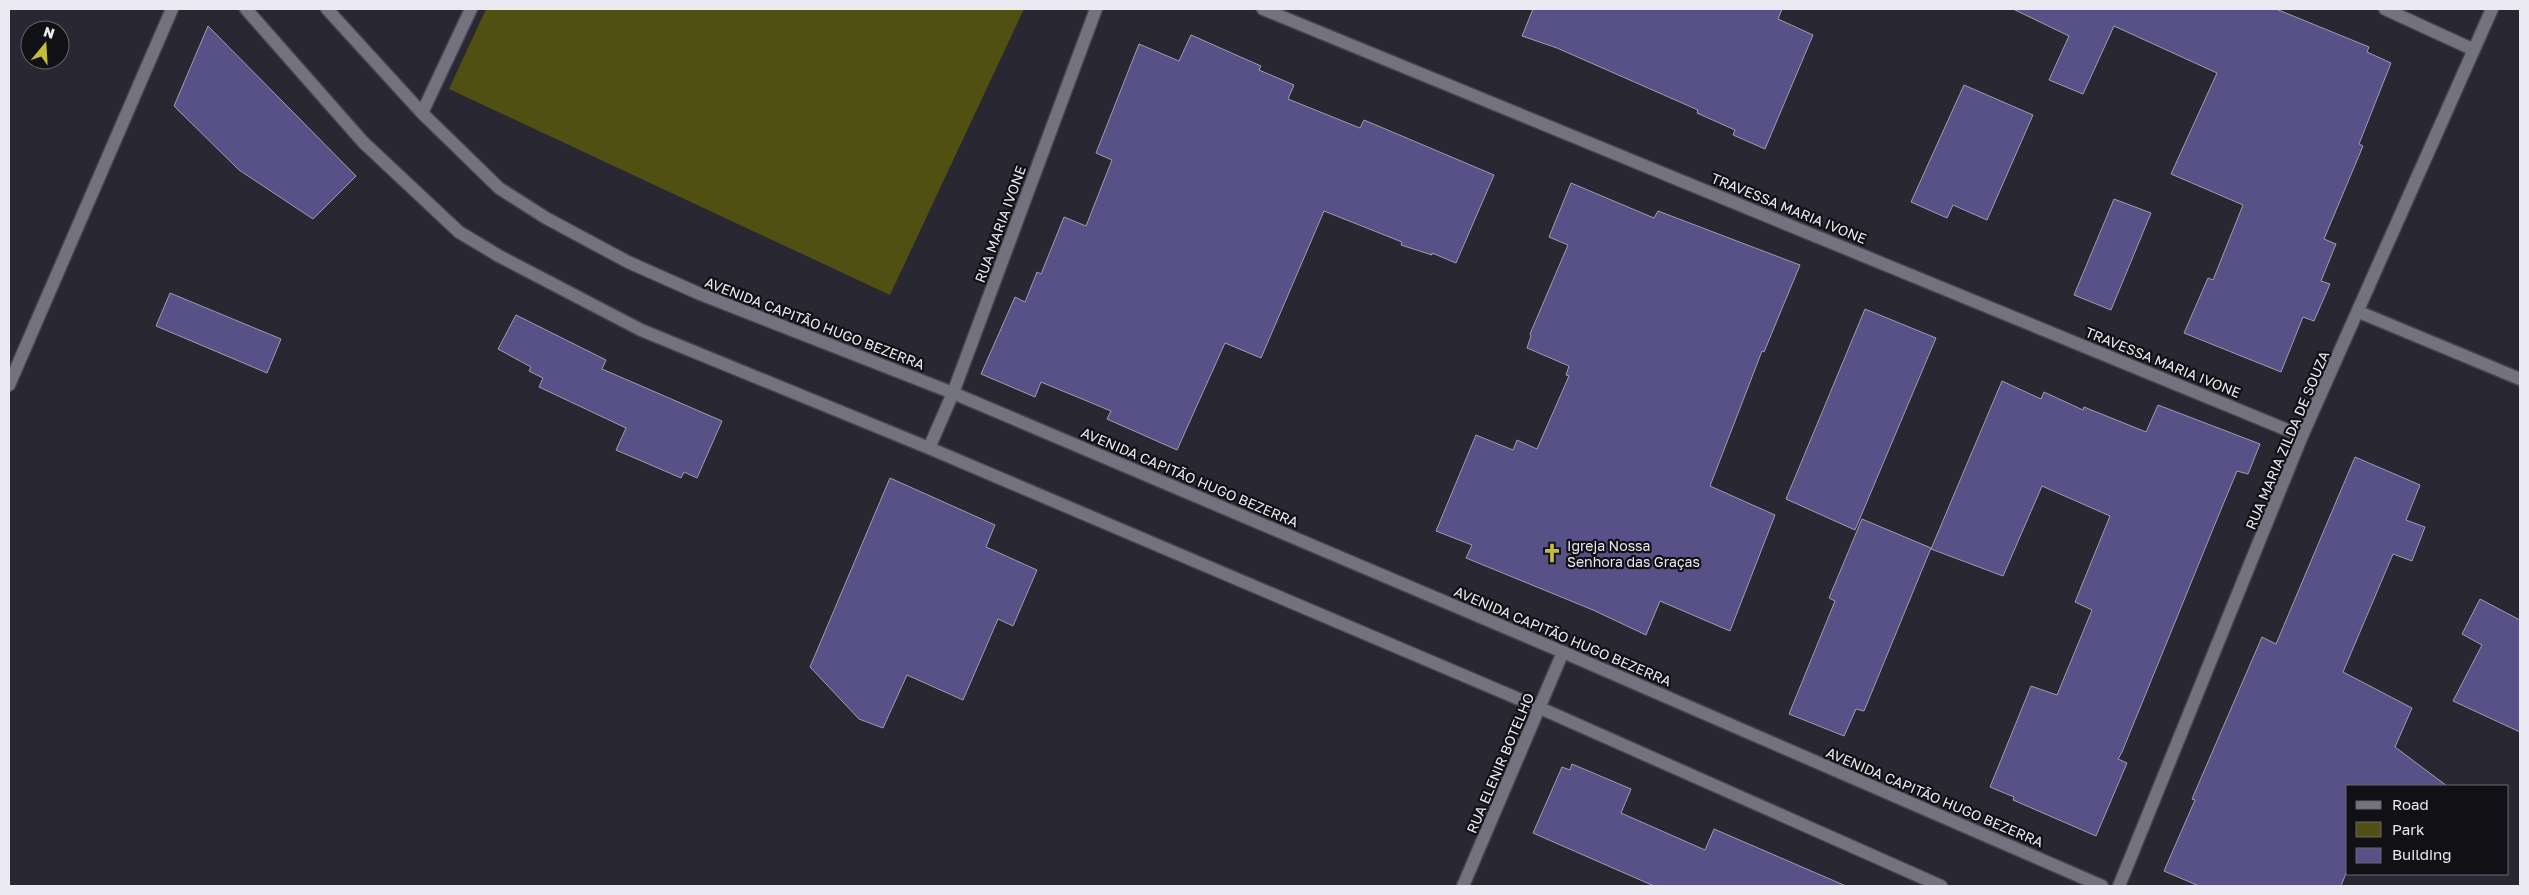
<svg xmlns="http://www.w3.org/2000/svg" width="2529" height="895" font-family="'Golos Text',sans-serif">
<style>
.green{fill:#524f13}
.building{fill:#585188;stroke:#9f9eac}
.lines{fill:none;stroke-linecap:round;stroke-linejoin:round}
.minor-casing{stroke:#45444d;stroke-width:15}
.minor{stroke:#737380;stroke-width:12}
.labels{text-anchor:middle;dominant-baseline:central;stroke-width:4.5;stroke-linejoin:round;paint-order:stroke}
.street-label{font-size:14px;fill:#ebeaf2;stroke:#111015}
.poi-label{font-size:14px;fill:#ebeaf2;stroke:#111015;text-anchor:start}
</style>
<rect width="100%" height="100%" fill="#282732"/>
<!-- green -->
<path class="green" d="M486,9H1024L890,295L449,89Z"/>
<!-- building -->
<path class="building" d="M1533,9H1782L1778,19L1813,35L1765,149L1733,135L1735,130L1697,113L1698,110L1557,48L1522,36Z
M2013,9H2276L2369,47L2367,52L2391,63L2359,144L2363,146L2324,239L2336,244L2321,281L2330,284L2314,321L2303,317L2281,372L2184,333L2208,278L2213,280L2243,205L2171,174L2217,73L2114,26L2083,94L2049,80L2069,36Z
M208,26L356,176L313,219L239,170L174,106Z
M1191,35L1261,66L1259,70L1294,85L1288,99L1360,128L1364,120L1494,175L1456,263L1432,253V255L1401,245L1402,242L1324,211L1261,358L1225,343L1177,450L1107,419L1111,411L1041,382L1035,397L981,374L1015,297L1025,302L1037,272L1041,274L1064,217L1086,226L1112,160L1096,153L1139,44L1179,61Z
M1964,85L2033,115L1987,220L1953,205L1947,218L1911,202Z
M1571,183L1654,218L1658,211L1800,265L1764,352L1762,351L1710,486L1775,515L1730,631L1660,601L1646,635L1593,610L1466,558L1472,545L1436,531L1476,435L1513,450L1517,440L1537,449L1569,376L1566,375L1569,366L1527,348L1531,336L1530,334L1568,245L1549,237Z
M2114,199L2151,213L2111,310L2074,295Z
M170,293L281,339L267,373L156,326Z
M1865,309L1936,338L1855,530L1786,499Z
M516,315L606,360L602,369L722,421L697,478L684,472L681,478L616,450L626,428L539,387L543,378L529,371L531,367L498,349Z
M2002,381L2041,399L2044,392L2083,410L2084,407L2146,432L2158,405L2260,444L2248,474L2237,471L2215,524L2122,752L2118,759L2127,763L2096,836L2013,800L2014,797L1990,787L2031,686L2057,695L2092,610L2075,602L2110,516L2042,486L2003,576L1931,549Z
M2355,457L2420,485L2406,520L2425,527L2412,561L2393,554L2343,672L2412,708L2395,747L2447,786H2348V868L2341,886H2199L2164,871L2195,800L2192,799L2262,637L2276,644Z
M890,478L995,525L986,547L1037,570L1013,626L998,619L963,700L907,675L883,728L859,719L810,667Z
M1862,519L1931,548L1864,711L1856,709L1844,736L1789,714L1835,601L1829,598Z
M2480,599L2520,620V732L2453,701L2482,645L2462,634Z
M1572,764L1631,789L1621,813L1705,850L1714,829L1846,886H1654L1533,833L1562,767L1570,770Z"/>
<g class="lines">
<defs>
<path id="minor" d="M246,9L363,142L459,232L499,256L641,330L929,448L1540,708L1941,886
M327,9L422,113L499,188L546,218L628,262L700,294L953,393L1563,652L2102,886
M1263,9L2302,436
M2385,9L2472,49
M422,113L471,9
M2359,312L2520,379
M9,385L172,9
M929,448L953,393L1096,9
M1463,886L1563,652
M2119,886L2302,436L2492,9"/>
</defs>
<!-- minor casing -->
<use href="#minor" class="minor-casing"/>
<!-- minor -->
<use href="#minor" class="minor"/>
</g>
<!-- icons -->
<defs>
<symbol id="church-bare" viewBox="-9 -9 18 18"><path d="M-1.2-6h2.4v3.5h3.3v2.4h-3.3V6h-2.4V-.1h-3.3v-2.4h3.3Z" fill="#c3bd3e" stroke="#111015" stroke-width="2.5" paint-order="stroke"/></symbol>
</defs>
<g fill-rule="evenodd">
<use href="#church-bare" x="1538" y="539" width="28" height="28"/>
</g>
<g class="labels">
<!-- street labels -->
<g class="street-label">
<text transform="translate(1789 208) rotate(22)">TRAVESSA MARIA IVONE</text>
<text transform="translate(1000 224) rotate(-70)">RUA MARIA IVONE</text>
<text transform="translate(815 323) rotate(21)">AVENIDA CAPITÃO HUGO BEZERRA</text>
<text transform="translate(2163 362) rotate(22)">TRAVESSA MARIA IVONE</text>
<text transform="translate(2287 440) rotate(-67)">RUA MARIA ZILDA DE SOUZA</text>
<text transform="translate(1190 477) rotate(23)">AVENIDA CAPITÃO HUGO BEZERRA</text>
<text transform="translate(1563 636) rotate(23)">AVENIDA CAPITÃO HUGO BEZERRA</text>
<text transform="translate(1500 763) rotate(-67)">RUA ELENIR BOTELHO</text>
<text transform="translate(1935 797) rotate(23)">AVENIDA CAPITÃO HUGO BEZERRA</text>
</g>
<!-- poi labels -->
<g class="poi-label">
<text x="1567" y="545">Igreja Nossa<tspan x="1567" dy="16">Senhora das Graças</tspan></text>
</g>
</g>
<!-- border -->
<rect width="2529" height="895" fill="none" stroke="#ebeaf2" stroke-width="20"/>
<!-- legend -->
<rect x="2346" y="785" width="162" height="90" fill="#111015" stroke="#68676d"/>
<rect x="2356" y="801" width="25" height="8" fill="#737380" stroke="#68676d"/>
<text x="2392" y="810" font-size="15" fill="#ebeaf2">Road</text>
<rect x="2356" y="822" width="25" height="15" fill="#524f13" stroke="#68676d"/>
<text x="2392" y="835" font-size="15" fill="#ebeaf2">Park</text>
<rect x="2356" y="848" width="25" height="15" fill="#585188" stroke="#68676d"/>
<text x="2392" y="860" font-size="15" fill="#ebeaf2">Building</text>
<!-- north arrow -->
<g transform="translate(45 45) rotate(18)"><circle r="24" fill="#111015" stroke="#68676d"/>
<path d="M0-4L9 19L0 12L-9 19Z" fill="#c3bd3e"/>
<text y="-8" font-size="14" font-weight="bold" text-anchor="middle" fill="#ebeaf2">N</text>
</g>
</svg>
